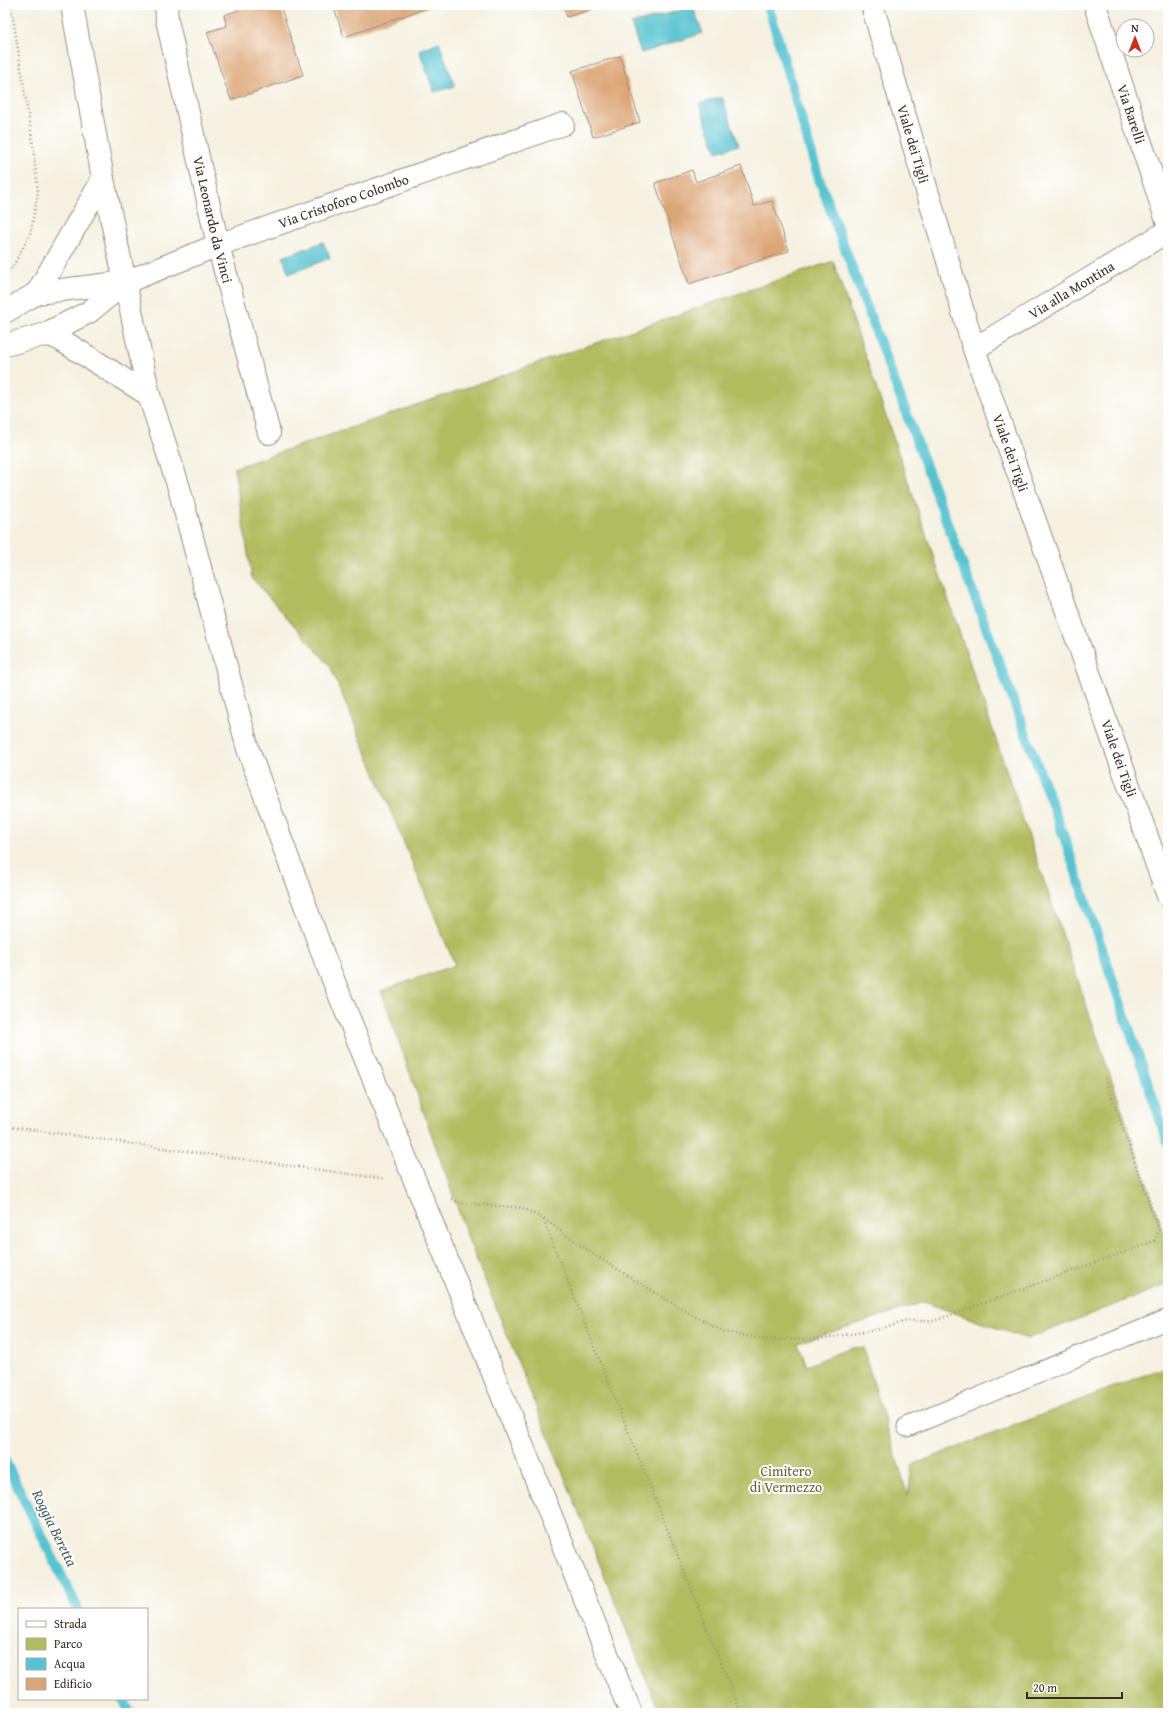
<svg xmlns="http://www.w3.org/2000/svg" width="1173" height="1718" font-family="'Gentium Book Plus',serif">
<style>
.green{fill:#b1bc5e;stroke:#76733e}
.water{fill:#57c3d0;stroke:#497677}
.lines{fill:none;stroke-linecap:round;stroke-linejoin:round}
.stream{stroke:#57c3d0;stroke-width:10}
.building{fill:#dca575}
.service-casing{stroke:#988d7e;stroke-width:21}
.minor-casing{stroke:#988d7e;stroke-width:24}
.primary-casing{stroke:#988d7e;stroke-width:24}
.path{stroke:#988d7e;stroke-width:2.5;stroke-dasharray:1 3;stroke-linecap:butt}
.service{stroke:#fff;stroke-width:19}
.minor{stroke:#fff;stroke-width:22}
.primary{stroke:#fff;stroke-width:22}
.labels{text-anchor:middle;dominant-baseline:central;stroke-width:4;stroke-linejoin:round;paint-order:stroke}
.street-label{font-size:14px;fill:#3b2a1e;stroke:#fff}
.park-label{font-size:14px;fill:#645d34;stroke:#fff}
.water-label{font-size:15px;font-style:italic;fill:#45605c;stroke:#fff}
</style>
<rect width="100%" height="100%" fill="#fff"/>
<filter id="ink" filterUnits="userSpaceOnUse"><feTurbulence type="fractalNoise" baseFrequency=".025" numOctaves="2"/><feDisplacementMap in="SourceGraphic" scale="8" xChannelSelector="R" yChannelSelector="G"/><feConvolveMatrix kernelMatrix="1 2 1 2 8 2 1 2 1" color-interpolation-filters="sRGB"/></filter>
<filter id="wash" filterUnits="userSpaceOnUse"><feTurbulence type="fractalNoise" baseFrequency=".012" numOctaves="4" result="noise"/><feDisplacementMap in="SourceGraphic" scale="16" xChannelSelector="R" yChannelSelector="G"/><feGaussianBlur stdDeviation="0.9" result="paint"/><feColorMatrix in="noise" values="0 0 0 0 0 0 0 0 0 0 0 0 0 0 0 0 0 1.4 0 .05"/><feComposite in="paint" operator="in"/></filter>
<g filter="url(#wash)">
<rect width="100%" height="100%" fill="#f5f0df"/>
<!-- green -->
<path class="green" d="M833,261L1168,1245V1284L1027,1339L924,1302L798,1343L807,1366L852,1347L863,1348L908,1496L912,1465L1168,1366V1713H660L469,1241L381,991L455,965L330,666L252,578L234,468Z"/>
<!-- water -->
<path class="water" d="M693,7L703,33L641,53L631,24Z
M439,42L455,86L434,92L419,50Z
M722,97L739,145L717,152L699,104Z
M323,242L330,258L289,274L283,257Z"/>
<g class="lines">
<!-- stream -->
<path class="stream" d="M768,5L819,179L1063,834L1168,1143
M5,1461L78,1609
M123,1699L130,1713"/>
</g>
<g id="blocks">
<!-- building -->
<path class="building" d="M254,5H280L303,75L231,100L207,32L227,26L224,15Z
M333,5H435L344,37Z
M563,5H604L567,17Z
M623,5H643L625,11Z
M620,56L640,122L593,137L572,71Z
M741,166L754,206L772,201L789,251L689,284L655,183L692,170L696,182Z"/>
</g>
</g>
<g filter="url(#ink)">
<use href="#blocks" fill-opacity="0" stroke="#988d7e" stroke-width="1"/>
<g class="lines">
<defs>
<path id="service" d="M907,1427L1168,1319"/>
<g id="minor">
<path id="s1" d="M166,5L167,20L218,245L269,433"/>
<path id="s2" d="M872,5L974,349L1168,896"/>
<path id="s3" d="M1095,5L1168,224"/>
<path d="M37,293L103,179"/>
<path id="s4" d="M5,312L37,293L126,282L218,245L563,124"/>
<path d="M43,335L52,336L61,340L149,395"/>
<path d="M5,345L43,335L89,312L126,282"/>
<path id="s5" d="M974,349L1168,231"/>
</g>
<path id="primary" d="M72,5L103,179L149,395L179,488L248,749L324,957L631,1713"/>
</defs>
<!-- service casing -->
<use href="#service" class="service-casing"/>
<!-- minor casing -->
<use href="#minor" class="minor-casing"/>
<!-- primary casing -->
<use href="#primary" class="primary-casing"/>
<!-- path -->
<path class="path" d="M5,274L12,268L30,235L38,193L33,145L11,5
M5,1126L385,1179
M452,1199L462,1203L523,1208L543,1219L741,1713
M544,1219L593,1254L680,1308L724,1332L768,1340L819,1339L876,1330L907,1321H934L1155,1241L1159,1230L1104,1076"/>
<!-- service -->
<use href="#service" class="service"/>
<!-- minor -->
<use href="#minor" class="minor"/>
<!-- primary -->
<use href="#primary" class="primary"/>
</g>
</g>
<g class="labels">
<!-- street labels -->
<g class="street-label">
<text stroke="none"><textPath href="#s3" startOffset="115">Via Barelli</textPath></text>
<text stroke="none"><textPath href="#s2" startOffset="145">Viale dei Tigli</textPath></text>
<text stroke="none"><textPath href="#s4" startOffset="359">Via Cristoforo Colombo</textPath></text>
<text stroke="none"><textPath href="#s1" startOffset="220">Via Leonardo da Vinci</textPath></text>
<text stroke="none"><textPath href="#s5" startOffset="114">Via alla Montina</textPath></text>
<text stroke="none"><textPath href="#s2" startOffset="469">Viale dei Tigli</textPath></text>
<text stroke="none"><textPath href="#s2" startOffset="793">Viale dei Tigli</textPath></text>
</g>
<!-- park labels -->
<g class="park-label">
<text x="786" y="1471">Cimitero<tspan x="786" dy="16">di Vermezzo</tspan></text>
</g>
<!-- water labels -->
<g class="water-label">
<text transform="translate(55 1528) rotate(64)">Roggia Beretta</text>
</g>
</g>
<!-- margin -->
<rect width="1173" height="1718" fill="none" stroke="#fff" stroke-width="20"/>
<!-- legend -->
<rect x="18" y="1608" width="130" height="92" fill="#ffffff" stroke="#b1aaa5"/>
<rect x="26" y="1621" width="20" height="6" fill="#ffffff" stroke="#b1aaa5"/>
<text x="54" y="1628" font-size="12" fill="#3b2a1e">Strada</text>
<rect x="26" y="1638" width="20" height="12" fill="#b1bc5e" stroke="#b1aaa5"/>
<text x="54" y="1648" font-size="12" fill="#3b2a1e">Parco</text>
<rect x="26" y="1658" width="20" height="12" fill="#57c3d0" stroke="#b1aaa5"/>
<text x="54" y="1668" font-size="12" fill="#3b2a1e">Acqua</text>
<rect x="26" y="1678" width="20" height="12" fill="#dca575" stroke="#b1aaa5"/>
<text x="54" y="1688" font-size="12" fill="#3b2a1e">Edificio</text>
<!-- north arrow -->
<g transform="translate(1135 38)"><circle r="19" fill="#ffffff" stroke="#b1aaa5"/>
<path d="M0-3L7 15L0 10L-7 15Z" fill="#c8321e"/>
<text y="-6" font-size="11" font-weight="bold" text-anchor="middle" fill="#3b2a1e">N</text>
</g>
<!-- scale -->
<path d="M1027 1692v6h95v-6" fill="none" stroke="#3b2a1e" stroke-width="2"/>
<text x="1033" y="1692" font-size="12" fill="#3b2a1e" stroke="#ffffff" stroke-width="3" paint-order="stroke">20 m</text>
</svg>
